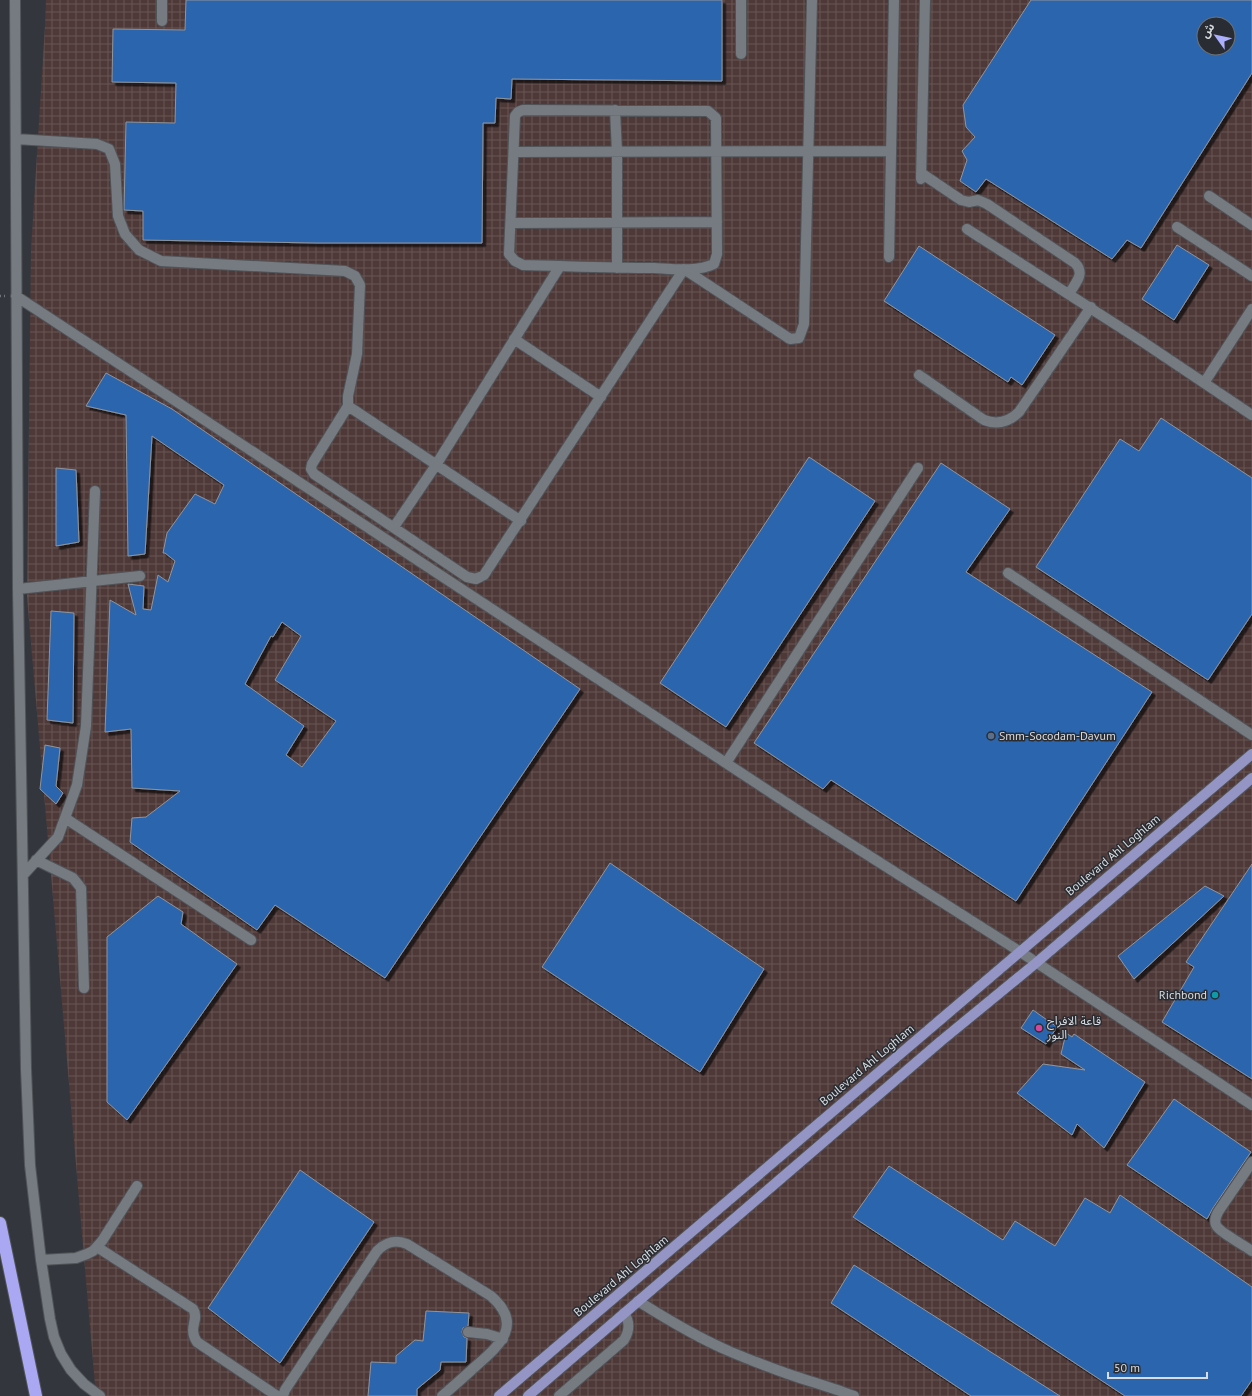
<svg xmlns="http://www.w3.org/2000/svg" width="1252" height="1396" font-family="'PT Sans','Noto Sans Arabic',sans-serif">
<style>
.industrial{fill:url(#industrial-grid);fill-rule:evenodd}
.building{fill:#2c65ad;stroke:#90959c;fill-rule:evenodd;filter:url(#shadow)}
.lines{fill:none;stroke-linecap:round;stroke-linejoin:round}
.minor-casing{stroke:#505459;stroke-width:12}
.major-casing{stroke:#505459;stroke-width:12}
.highway-casing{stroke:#505459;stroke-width:14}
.path{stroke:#717479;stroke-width:2.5;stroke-dasharray:1 3;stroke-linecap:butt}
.minor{stroke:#767b81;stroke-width:10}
.major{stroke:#9595c5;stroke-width:10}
.highway{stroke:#aaa7f3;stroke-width:12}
.service-dot{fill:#5c6f8a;stroke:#292d33;stroke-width:1.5}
.culture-dot{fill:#0f9aa8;stroke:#292d33;stroke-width:1.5}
.hotel-dot{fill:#d1479c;stroke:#292d33;stroke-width:1.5}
.labels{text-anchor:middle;stroke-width:3;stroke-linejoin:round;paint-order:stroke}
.poi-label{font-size:12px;fill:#d9dce0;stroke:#292d33;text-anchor:start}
.street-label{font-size:12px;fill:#d9dce0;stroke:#292d33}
</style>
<defs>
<pattern id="industrial-grid" width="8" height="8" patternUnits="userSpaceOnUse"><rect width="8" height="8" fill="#4e3938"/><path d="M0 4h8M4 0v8" fill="none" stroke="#675554"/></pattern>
<filter id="shadow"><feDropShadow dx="3.5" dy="3.5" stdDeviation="0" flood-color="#0009"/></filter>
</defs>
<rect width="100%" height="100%" fill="#33373d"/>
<!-- industrial -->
<path class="industrial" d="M46,0h1206v1396h-1156l-69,-799 4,-347 14,-224zM1204,24h24v24h-24z"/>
<!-- building -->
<path class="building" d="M186,0h536v81l-210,-2 -1,20 -15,-1 -1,25h-12l-1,120h-165l-174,-3v-29l-19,-1 2,-88 49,1 1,-40 -64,-1 1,-53 72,1z
M1031,0h221v73l-111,175 -14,-8 -15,19 -126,-80 -10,13 -16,-11 7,-21 -5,-9 13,-14 -9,-10 -3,-22zM1204,24h24v24h-24z
M1177,245l32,20 -35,55 -32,-21z
M919,246l136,89 -33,50 -11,-8 -3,5 -124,-81z
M106,373l66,36 408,280 -195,289 -110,-73 -18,25 -127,-88 2,-24 14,-1 34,-26 -48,-3 -1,-59 -26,3 5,-132 26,15 -8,-31 16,2 -1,23 8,1 7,-35 10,7 7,-21 -10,-8h-2l4,-20 28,-39 20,10 9,-19 -72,-49 -7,118 -17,2 -2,-141 -40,-9zM282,622l19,14 -26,44 61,41 -34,46 -16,-12 18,-29 -59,-42 26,-48 2,1z
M1161,418l91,60v136l-44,66 -172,-113 84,-128 19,12z
M809,457l66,44 -149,226 -66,-44z
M941,463l69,46 -44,63 186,120 -136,209 -185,-121 -8,9 -69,-46z
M56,468l20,2 3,72 -23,4z
M51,611l23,2 -1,110 -26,-3z
M45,745l15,3 -4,38 7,7 -7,11 -16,-15z
M610,863l154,106 -64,103 -158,-105z
M1252,864v215l-90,-57 32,-55 -8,-5z
M1205,886l19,10 -90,83 -16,-23z
M158,896l25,16 -2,12 56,40 -110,156 -20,-18v-165z
M1033,1010l24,17 -11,17 -25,-16z
M1066,1033l6,4 2,-3 71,48 -41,66 -27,-24 -5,11 -55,-42 26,-29 42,6 -24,-16z
M1174,1099l77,53 -38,56 -6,11 -80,-54z
M889,1166l114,74 12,-19 40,25 30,-48 25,15 10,-18 132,92v93l-11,16h-116l-272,-179z
M300,1170l74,52 -94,141 -72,-55z
M854,1265l206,131h-89l-140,-93z
M426,1311l43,2 -1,13 -5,2 -1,4 2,5 3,1 -1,24h-25l-1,8 -23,19v7h-49l3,-34 25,1v-7l19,-16 8,1z"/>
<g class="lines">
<defs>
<path id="minor" d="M15,0l3,589 8,480 4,96 11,95 9,59 4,18 7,17 10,16 13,14 16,12
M741,0v54
M162,21v-21
M523,110l185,1 8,7 1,136 -3,10c-17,8 -41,5 -60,4 -44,0 -88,-2 -131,-3l-8,-4 -6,-7 6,-138 3,-4z
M615,110l2,42v116
M16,139l81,5 12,5 6,15 3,52 7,18 14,16 22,11 184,10 10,5 5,9 -3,69 -9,42v10l-36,58 -1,5 3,5 153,103 9,2 8,-4 200,-306
M514,152l377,-1
M921,173l40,27 8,2 9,-2 9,4 88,59c11,11 0,20 -6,31
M921,179l4,-179
M1209,196l43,29
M511,223l206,-1
M1177,227l75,49
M967,229l173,111 112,75
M889,257l5,-257
M684,269l106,70 9,-1 5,-14 8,-324
M16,296l792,521 211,134 233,154
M514,339l87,58
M919,375l65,45c13,5 25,2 35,-8l72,-105
M1204,383l48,-74
M348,406l173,115
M394,527l42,-62 124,-199
M1008,573l244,162
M18,589l122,-13
M726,763l192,-295
M65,818l186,122
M36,860l37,18 8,10 3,100
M23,875l35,-38 19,-52 9,-59 9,-235
M1252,1162l-34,50c-2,4 -4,8 -2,13 2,6 29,21 36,26
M97,1247l96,62c7,11 -6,18 4,33l80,54
M41,1260l35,-2 11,-4 6,-3 9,-10 35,-55
M638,1301c30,19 60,37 93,51 19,8 40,16 60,23 21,7 42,13 63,21
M468,1332l19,2 16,5
M283,1396l2,-6 92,-139c9,-9 18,-12 30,-7l84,52c32,28 10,48 -14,69 -12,11 -23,21 -35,31
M559,1396l65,-56c6,-10 6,-18 0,-27"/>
<path id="major" d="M499,1396c252,-213 501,-429 753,-642
M528,1396l413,-355 95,-78 216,-185"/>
<path id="highway" d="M0,1223l36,173"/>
</defs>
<!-- minor casing -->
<use href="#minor" class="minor-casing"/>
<!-- major casing -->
<use href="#major" class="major-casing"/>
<!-- highway casing -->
<use href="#highway" class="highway-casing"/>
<!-- path -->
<path class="path" d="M0,296h6"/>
<!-- minor -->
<use href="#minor" class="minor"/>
<!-- major -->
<use href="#major" class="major"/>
<!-- highway -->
<use href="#highway" class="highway"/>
</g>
<!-- markers -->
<circle class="service-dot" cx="991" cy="736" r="4"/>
<circle class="culture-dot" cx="1215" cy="995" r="4"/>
<circle class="hotel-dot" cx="1039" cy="1028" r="4"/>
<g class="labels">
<!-- poi labels -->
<g class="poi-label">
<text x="999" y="740">Smm-Socodam-Davum</text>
<text x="1207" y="999" text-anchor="end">Richbond</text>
<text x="1047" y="1025">قاعة الافراح<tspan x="1047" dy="14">النور</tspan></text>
</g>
<!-- street labels -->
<g class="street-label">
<text transform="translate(1113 855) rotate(-40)" y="4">Boulevard Ahl Loghlam</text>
<text transform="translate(867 1065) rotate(-40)" y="4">Boulevard Ahl Loghlam</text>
<text transform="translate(621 1276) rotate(-40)" y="4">Boulevard Ahl Loghlam</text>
</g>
</g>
<!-- north arrow -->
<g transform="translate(1216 36) rotate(303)"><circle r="19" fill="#292d33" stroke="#6f7378"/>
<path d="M0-3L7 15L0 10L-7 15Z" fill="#acaffb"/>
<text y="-6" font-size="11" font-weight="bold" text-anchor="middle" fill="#d9dce0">ش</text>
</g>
<!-- scale -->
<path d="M1108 1372v6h99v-6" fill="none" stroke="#d9dce0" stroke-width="2"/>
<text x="1114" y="1372" font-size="12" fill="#d9dce0" stroke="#292d33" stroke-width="3" paint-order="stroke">50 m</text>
</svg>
